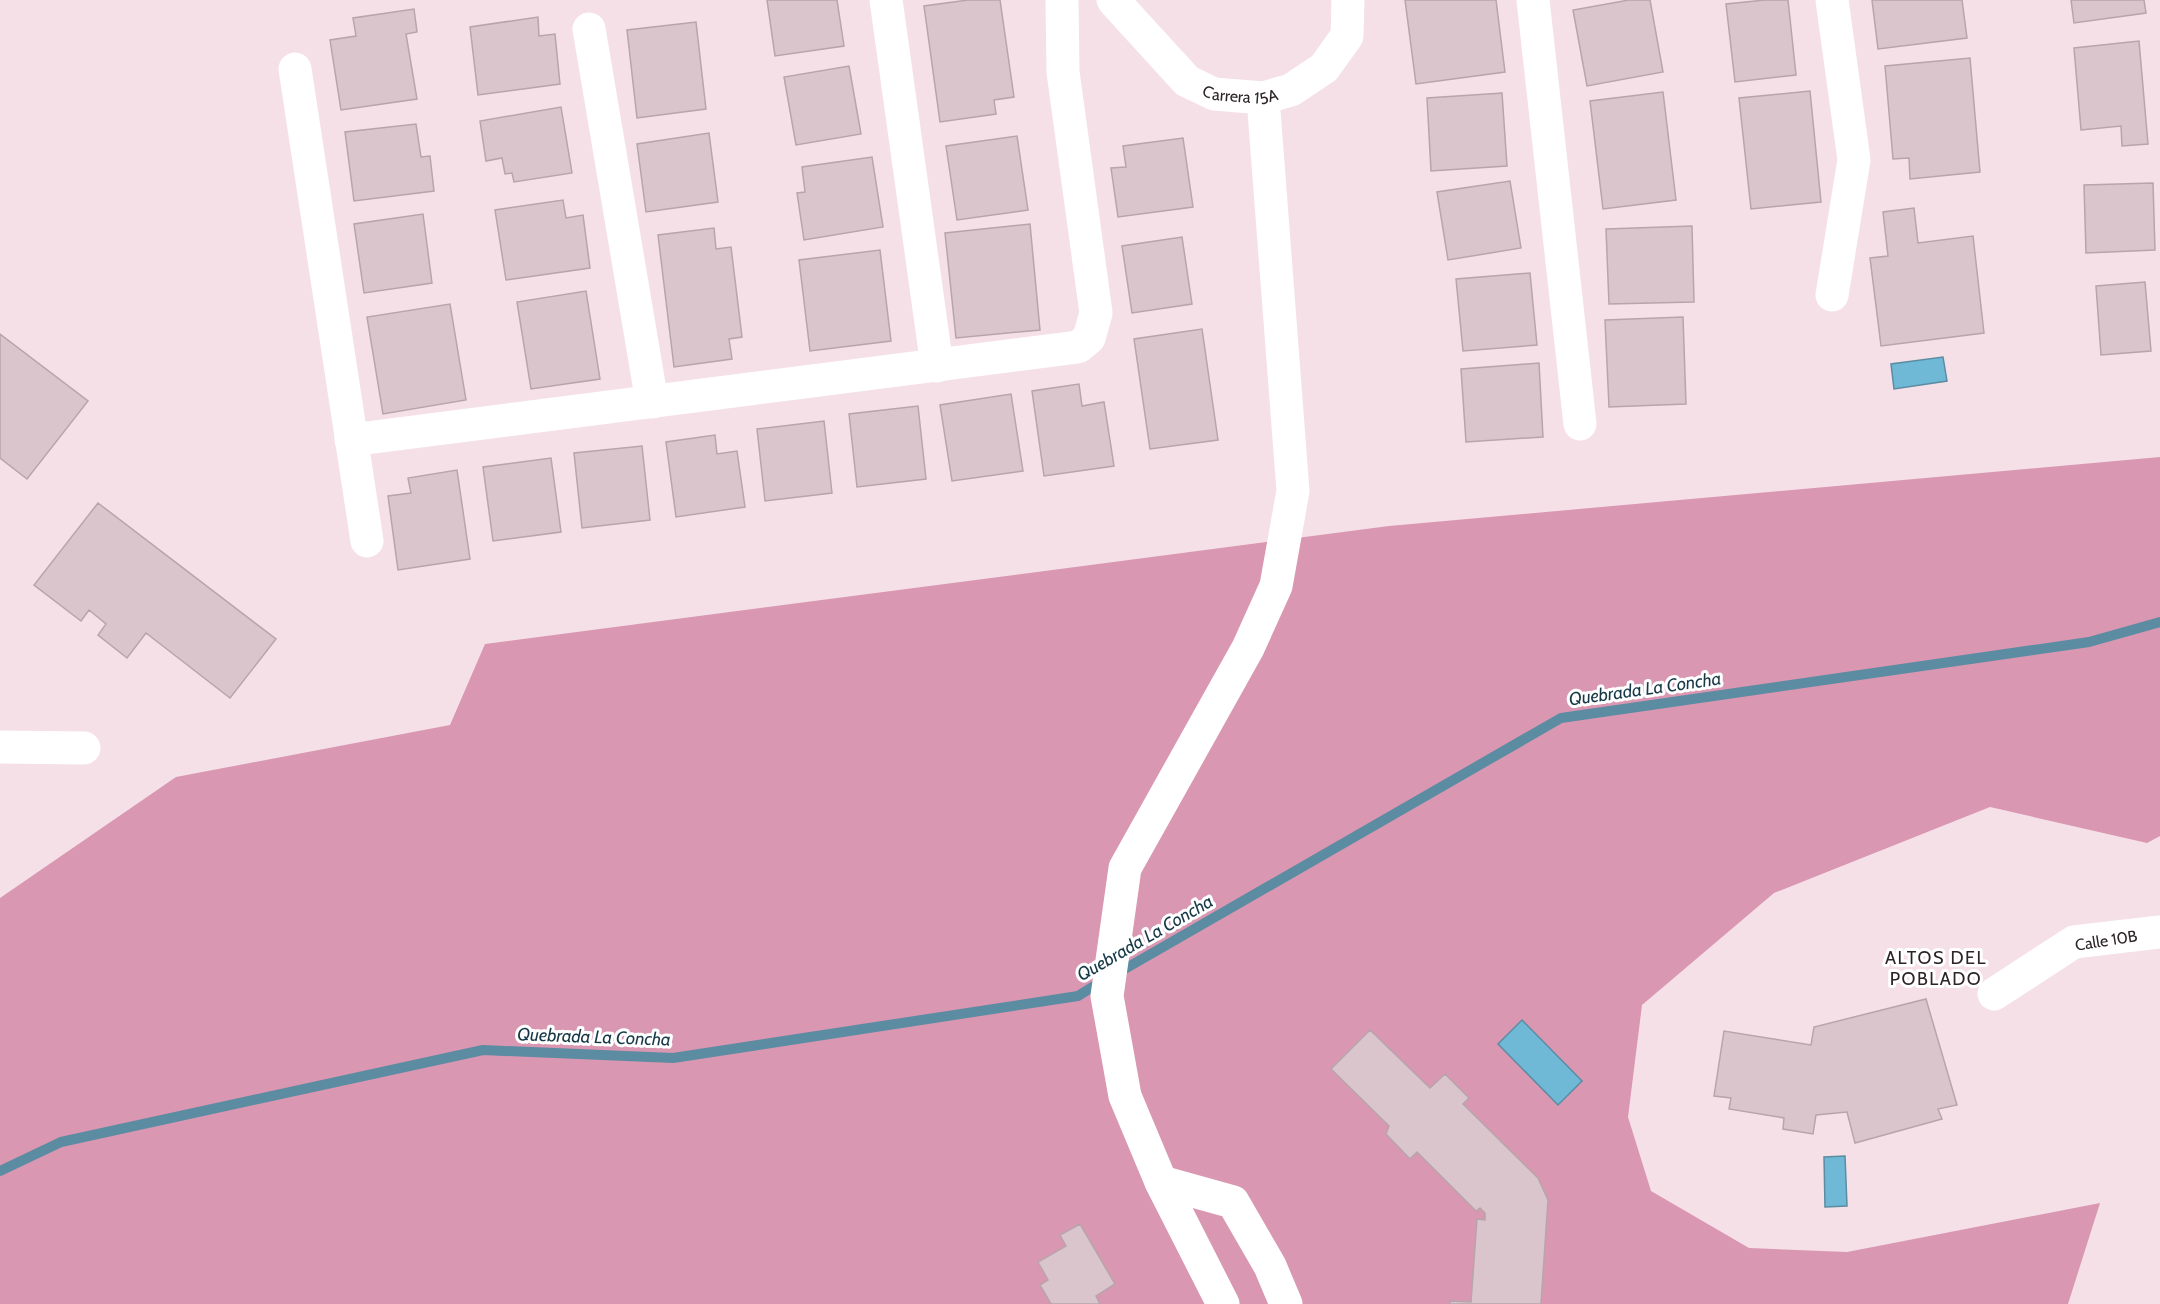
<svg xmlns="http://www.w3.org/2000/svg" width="2160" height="1304" font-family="Cabin,sans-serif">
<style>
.forest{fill:#d997b1}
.water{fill:#6fb9d7;stroke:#5b8ca2;stroke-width:1.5}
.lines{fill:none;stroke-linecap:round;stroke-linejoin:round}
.stream{stroke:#5b8ca2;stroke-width:10}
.building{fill:#dac5cc;stroke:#b8a4ab;stroke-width:1.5}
.minor{stroke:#fff;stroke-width:33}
.labels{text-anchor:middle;stroke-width:6;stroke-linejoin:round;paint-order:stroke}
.street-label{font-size:16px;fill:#2c2427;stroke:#fff}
.water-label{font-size:18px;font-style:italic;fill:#173947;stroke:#fff}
.neighbourhood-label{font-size:18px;letter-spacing:1.5px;fill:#2c2427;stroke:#fff}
</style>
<rect width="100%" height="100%" fill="#f5e0e8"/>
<!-- forest -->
<path class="forest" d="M2160,457v379l-13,7 -157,-36 -216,86 -132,112 -14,112 23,74 98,57 98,4 253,-49 -32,101h-2068v-406l176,-121 274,-52 35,-81 904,-118z"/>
<!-- water -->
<path class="water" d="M1943,357l4,24 -53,8 -3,-25z
M1522,1020l60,61 -24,24 -60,-61z
M1845,1156l2,50 -22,1 -1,-50z"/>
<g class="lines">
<!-- stream -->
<path class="stream" d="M1116,974l445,-256 528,-76 71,-20
M0,1171l61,-29 422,-92 190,8 405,-62 24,-15"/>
</g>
<!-- building -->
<path class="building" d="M767,0h70l7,46 -69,10z
M968,0h32l14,97 -20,3 2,14 -56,8 -16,-116z
M1405,0h91l9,72 -89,12z
M1629,0h21l13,72 -76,14 -14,-76z
M1765,0h23l8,75 -61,7 -9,-78z
M1872,0h90l5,38 -89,11z
M2071,0h73l2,13 -72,10z
M414,9l3,23 -11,2 11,65 -76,11 -11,-70 26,-4 -3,-18z
M538,17l1,19 16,-2 5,50 -82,11 -8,-68z
M696,22l10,87 -69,9 -10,-88z
M2139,41l9,103 -26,2 -1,-20 -40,4 -7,-82z
M1970,58l10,114 -70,7 -1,-21 -16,1 -8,-93z
M849,66l12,68 -65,11 -12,-68z
M1810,91l11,111 -70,7 -12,-111z
M1663,92l13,108 -73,9 -13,-108z
M1502,93l5,73 -76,5 -4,-73z
M561,107l11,66 -58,9 -2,-9 -7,1 -3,-16 -16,3 -6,-40z
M416,124l5,33 9,-1 4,35 -80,10 -9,-69z
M709,133l9,69 -72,10 -9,-68z
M1017,136l11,74 -71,10 -11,-74z
M1183,138l10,69 -75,10 -7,-49 15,-1 -3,-21z
M872,157l11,70 -79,13 -7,-47 8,-1 -3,-25z
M1510,181l11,67 -73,12 -11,-68z
M2153,183l2,67 -69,3 -2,-68z
M563,200l3,18 17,-3 7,53 -84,12 -11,-70z
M1914,208l4,35 55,-7 11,97 -103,13 -11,-88 18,-2 -5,-44z
M423,214l9,69 -68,10 -10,-69z
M1030,224l10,106 -84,8 -11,-105z
M1692,226l2,76 -85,2 -3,-75z
M714,228l2,21 15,-2 11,90 -13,2 3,20 -58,8 -16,-132z
M1182,237l10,67 -60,9 -10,-67z
M880,250l11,91 -81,10 -11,-91z
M1530,273l7,72 -74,6 -7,-72z
M2145,282l6,69 -50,4 -5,-69z
M586,291l14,88 -69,10 -14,-87z
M450,304l16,96 -83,14 -16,-97z
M1683,317l3,87 -77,3 -4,-87z
M1202,329l16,111 -68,9 -16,-110z
M0,334l88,67 -61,78 -27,-21z
M1539,363l4,74 -77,5 -5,-73z
M1079,384l3,22 22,-4 10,64 -70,10 -12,-85z
M1011,394l12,77 -71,10 -12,-76z
M918,406l8,73 -69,8 -8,-73z
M824,421l8,72 -67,8 -8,-72z
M715,435l2,19 20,-3 8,56 -69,10 -10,-75z
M642,446l8,74 -68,8 -8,-75z
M551,458l10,74 -68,9 -10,-74z
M457,470l13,89 -72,11 -10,-74 23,-3 -3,-15z
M98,503l178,136 -46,59 -84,-65 -19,25 -29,-23 8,-11 -17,-14 -8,11 -47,-36z
M1926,999l31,106 -19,4 4,10 -87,24 -8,-31 -31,3 -3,19 -30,-5 1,-11 -55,-9 2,-11 -17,-2 10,-65 87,14 3,-18z
M1370,1030l60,58 15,-14 24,24 -6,6 75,74 10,22 -7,104h-91v-3l21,1 6,-83 8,1v-7l-5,-5 -4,3 -59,-59 -7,7 -24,-25 3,-8 -58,-57z
M1080,1224l35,60 -19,12 4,8h-49l-11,-19 8,-5 -10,-18 28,-16 -6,-11z"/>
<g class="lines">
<!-- minor -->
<g class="minor">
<path d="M886,0l51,366"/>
<path id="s1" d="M1113,0l74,81 27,13 49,4 28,-8 33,-22 23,-32 1,-36"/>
<path d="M1533,0l47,424"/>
<path d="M589,29l63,373"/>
<path d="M295,69l72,472"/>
<path d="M1832,295l22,-135 -22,-160"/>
<path d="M351,440l727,-93 11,-9 7,-25 -33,-241 -1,-72"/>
<path d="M0,747l84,1"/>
<path d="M1994,994l80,-52 86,-10"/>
<path d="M1161,1182l72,20 37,64 16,38"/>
<path d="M1223,1304l-62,-122 -36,-86 -18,-100 18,-128 123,-220 28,-62 17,-95 -30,-393"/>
</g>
</g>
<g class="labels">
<!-- street labels -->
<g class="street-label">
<text dy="6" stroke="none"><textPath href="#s1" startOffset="166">Carrera 15A</textPath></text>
<text transform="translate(2106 940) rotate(-9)" y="6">Calle 10B</text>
</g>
<!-- water labels -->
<g class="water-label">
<text transform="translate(1645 689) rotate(-8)" y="6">Quebrada La Concha</text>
<text transform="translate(1145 938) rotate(-30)" y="6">Quebrada La Concha</text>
<text transform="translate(594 1037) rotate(2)" y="6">Quebrada La Concha</text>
</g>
<!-- neighbourhood labels -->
<g class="neighbourhood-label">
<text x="1936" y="964">ALTOS DEL<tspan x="1936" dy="21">POBLADO</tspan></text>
</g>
</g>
</svg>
